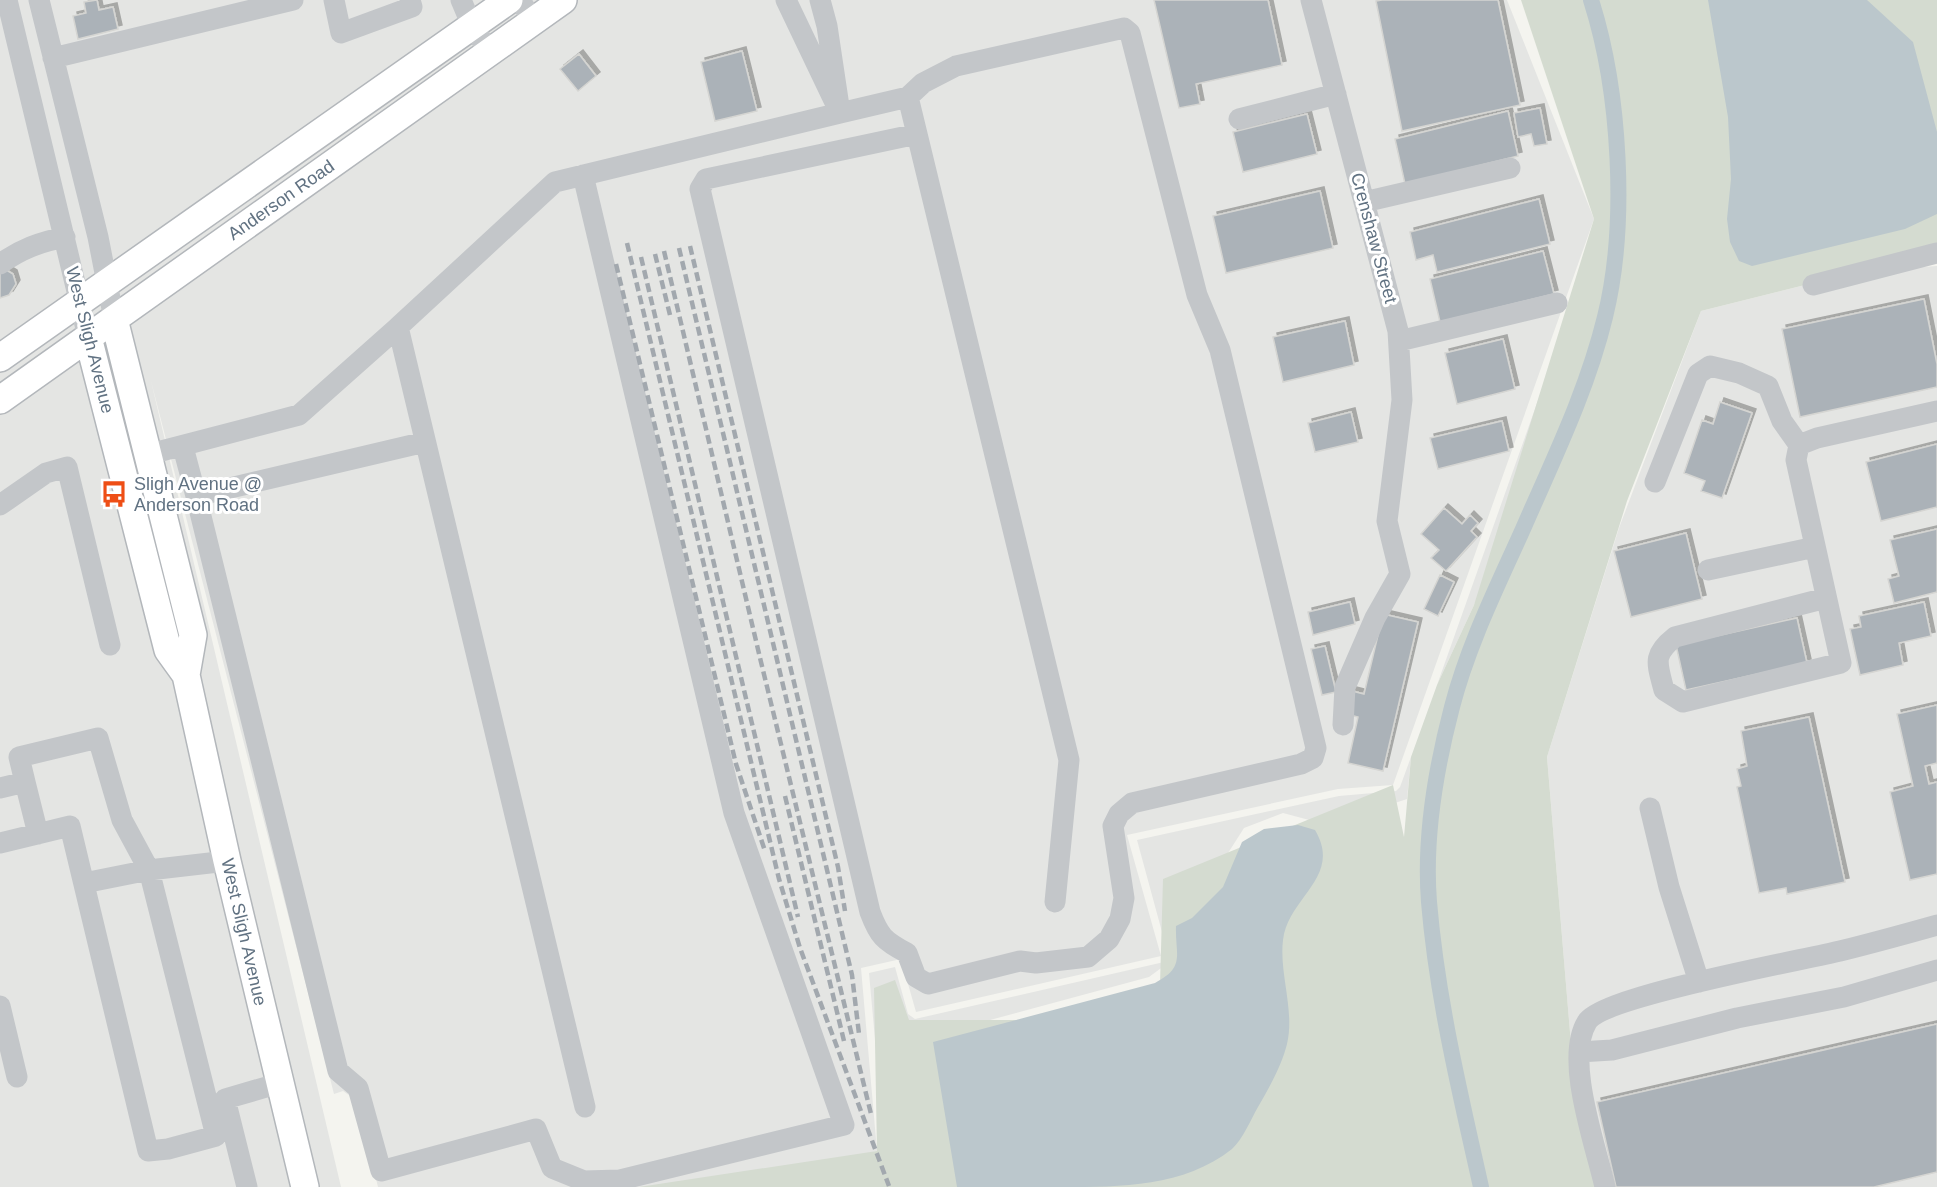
<svg xmlns="http://www.w3.org/2000/svg" width="1937" height="1187" font-family="Arial,sans-serif">
<style>
.built{fill:#e4e5e3}
.green{fill:#d4dbd0}
.water{fill:#bbc7cc}
.lines{fill:none;stroke-linecap:round;stroke-linejoin:round}
.canal{stroke:#bbc7cc;stroke-width:16}
.building{fill:#abb2b8;stroke:#d5d5d2;stroke-width:1.5;filter:url(#shadow)}
.major-casing{stroke:#b3b7bb;stroke-width:30}
.minor{stroke:#c3c6c9;stroke-width:21}
.major{stroke:#fff;stroke-width:27}
.rail{stroke:#a2a8ae;stroke-width:4.5;stroke-dasharray:9 4.5;stroke-linecap:butt}
.labels{text-anchor:middle;stroke-width:6;stroke-linejoin:round;paint-order:stroke}
.street-label{font-size:18px;fill:#617282;stroke:#fff}
.poi-label{font-size:18px;fill:#617282;stroke:#fff;text-anchor:start}
</style>
<defs>
<filter id="shadow"><feDropShadow dx="4" dy="-4" stdDeviation="0" flood-color="#0004"/></filter>
</defs>
<rect width="100%" height="100%" fill="#f4f4ef"/>
<!-- built -->
<path class="built" d="M0,0h1507l87,219 -201,566 -55,4 -211,46 34,121 -245,56 -15,-53 -40,9 16,183 -140,36h-359l-20,-81 -5,-8 -10,-7 -9,3 -183,-713 190,806h-341z
M1937,266v921h-333l-30,-107 -27,-323 72,-229 82,-217 160,-40z
M1585,268l-81,272 -67,145z
M1411,757l-4,42 -79,26 -45,-12 -39,15 -30,47 -46,88 -19,14 -218,59 9,108 -175,43 120,-37 -16,-177 26,-6 13,47 7,5 249,-57 4,-8 -31,-114 202,-44 57,-5 4,-4z"/>
<!-- green -->
<path class="green" d="M1521,0h416v252l-236,59 -74,190 -80,256 27,323 22,107h-957l238,-36 -3,-163 21,-8 14,40h250l4,-141 230,-94 11,52 7,-80 26,-72 37,-80 120,-386z"/>
<!-- water -->
<path class="water" d="M1708,0h159l46,42 24,90v82l-32,15 -153,37 -13,-5 -9,-19 -3,-23 4,-40 -3,-62z
M1298,825l17,5c28,47 -27,67 -32,110 -4,34 12,70 4,104 -5,21 -18,44 -29,63 -7,12 -15,32 -26,42 -48,38 -111,38 -170,38 -35,0 -70,0 -105,0l-24,-145 222,-59c31,-16 20,-28 21,-57l16,-8 31,-31 19,-45 22,-13z"/>
<g class="lines">
<!-- canal -->
<path class="canal" d="M1481,1187c-21,-94 -44,-189 -52,-285 -5,-63 7,-134 23,-195 16,-62 45,-120 71,-178 30,-69 64,-138 82,-212 23,-93 15,-226 -14,-317"/>
</g>
<!-- building -->
<path class="building" d="M97,0l2,10 14,-3 5,22 -40,10 -5,-23 13,-3 -2,-11z
M1154,0h114l14,65 -86,19 4,20 -21,4z
M1382,0h116l22,105 -118,26 -26,-130z
M742,51l15,60 -42,10 -14,-59z
M579,54l17,22 -18,15 -18,-22z
M1540,108l7,36 -13,2 -3,-12 -13,3 -4,-24z
M1508,111l10,45 -113,28 -10,-45z
M1307,114l10,40 -74,18 -10,-40z
M1320,191l13,57 -107,25 -13,-57z
M1539,199l11,45 -113,28 -4,-17 -17,5 -6,-28z
M1543,251l11,43 -114,28 -10,-43z
M3,268l10,6 3,10 -7,11 -9,3v-25z
M1924,299l13,65v23l-137,30 -18,-88z
M1345,321l9,44 -71,17 -10,-45z
M1503,339l12,50 -58,15 -12,-51z
M1720,402l32,11 -30,85 -21,-7 4,-10 -21,-8 18,-53 11,4z
M1351,412l7,30 -43,10 -7,-29z
M1502,421l7,30 -71,18 -8,-31z
M1937,444v63l-56,14 -15,-59z
M1444,508l18,16 8,-9 8,8 -7,8 6,6 -31,34 -15,-13 8,-8 -18,-16z
M1937,529v63l-43,11 -6,-24 11,-3 -9,-36z
M1686,533l16,66 -71,18 -17,-66z
M1440,575l14,7 -16,34 -14,-7z
M1350,602l5,22 -42,11 -5,-23z
M1924,602l7,34 -32,7 4,22 -43,10 -10,-46 11,-2 -2,-11z
M1383,614l35,8 -35,149 -35,-8 10,-46 -12,-3 6,-23 12,3z
M1797,618l10,45 -121,27 -10,-45z
M1325,646l11,46 -14,3 -11,-46z
M1937,705v58l-12,3 4,18 8,-2v92l-27,6 -20,-88 23,-6 -16,-72z
M1809,717l36,165 -58,12 -1,-6 -27,5 -22,-106 4,-1 -4,-17 10,-3 -6,-35z
M1937,1024v148l-63,15h-258l-19,-85z"/>
<g class="lines">
<defs>
<path id="major" d="M114,319l79,316 -7,40 41,186 78,326
M88,337l80,313 18,25
M0,358l509,-358
M0,400l563,-400"/>
</defs>
<!-- major casing -->
<use href="#major" class="major-casing"/>
<!-- minor -->
<path class="minor" d="M7,0l81,337
M39,0l59,237 16,82
M334,0l7,33 71,-26 -2,-7
M461,0l11,26 18,26
M520,0l13,21
M820,0l7,26 13,87 68,-16 161,663 -14,142
M1311,0l87,331 4,69 -15,121 13,53 -25,44 -30,69 -2,38
M53,58l240,-58
M908,97l15,-14 33,-17 168,-38 6,5 67,262 23,55 96,398 -3,10 -12,6 -169,39 -13,11 -6,12 11,72 -4,21 -11,20 -21,18 -52,6 -16,-2 -92,23 -12,-7 -9,-24c-23,-12 -28,-17 -37,-41l-170,-723 6,-10 211,-45
M1239,119l97,-25
M1364,202l146,-34
M0,264c21,-15 40,-22 65,-27
M1813,285l124,-32
M1399,341l158,-38
M183,447l13,49 229,-54
M146,455l153,-40 99,-88
M1655,482l43,-108 12,-8 29,7 29,13 14,35 17,24
M196,496l142,575 20,17 23,83 155,-42 16,39 32,13 36,-1 224,-55 -110,-312 -151,-638
M0,505l46,-32 21,-6 43,178
M1708,570l107,-23
M1826,598l-151,39c-23,18 -18,26 -11,53l19,12 158,-39 -45,-203 3,-15 18,-7 120,-27
M25,782l13,52
M0,788l25,-6 -6,-25 79,-19 24,82 27,50 67,266 -48,13 -20,2 -78,-325 -70,17
M1650,808l19,79 30,95
M84,883l65,-13 78,-9
M0,1006l17,71
M1579,1052l33,-2 125,-32 107,-21 93,-27
M585,1107l-187,-780 157,-145 285,-69 -54,-113
M247,1187l-22,-88 55,-16
M1605,1187c-9,-41 -41,-128 -18,-165 16,-26 212,-61 253,-71 32,-8 65,-17 97,-26"/>
<!-- major -->
<use href="#major" class="major"/>
<!-- rail -->
<path class="rail" d="M627,243l152,636 21,69 89,238
M690,246l148,621 7,44
M679,248l173,727 7,59
M664,251l97,411 110,452
M655,254l15,61
M641,257l157,660
M616,264l120,500 29,87
M785,796l59,245"/>
</g>
<!-- icons -->
<defs>
<symbol id="bus-bare" viewBox="-9 -9 18 18"><path d="M-5-6H5V4H4V6H2V4H-2V6H-4V4H-5ZM-3.5-4V0h7V-4ZM-3.5 1.2v1.5H-2V1.2ZM2 1.2v1.5H3.5V1.2Z" fill="#ee4e15" stroke="#fff" stroke-width="2.5" paint-order="stroke"/></symbol>
</defs>
<g fill-rule="evenodd">
<use href="#bus-bare" x="95" y="475" width="38" height="38"/>
</g>
<g class="labels">
<!-- street labels -->
<g class="street-label">
<text transform="translate(281 200) rotate(-35)" y="6">Anderson Road</text>
<text transform="translate(1374 238) rotate(75)" y="6">Crenshaw Street</text>
<text transform="translate(90 340) rotate(76)" y="6">West Sligh Avenue</text>
<text transform="translate(244 932) rotate(77)" y="6">West Sligh Avenue</text>
</g>
<!-- poi labels -->
<g class="poi-label">
<text x="134" y="490">Sligh Avenue @<tspan x="134" dy="21">Anderson Road</tspan></text>
</g>
</g>
</svg>
